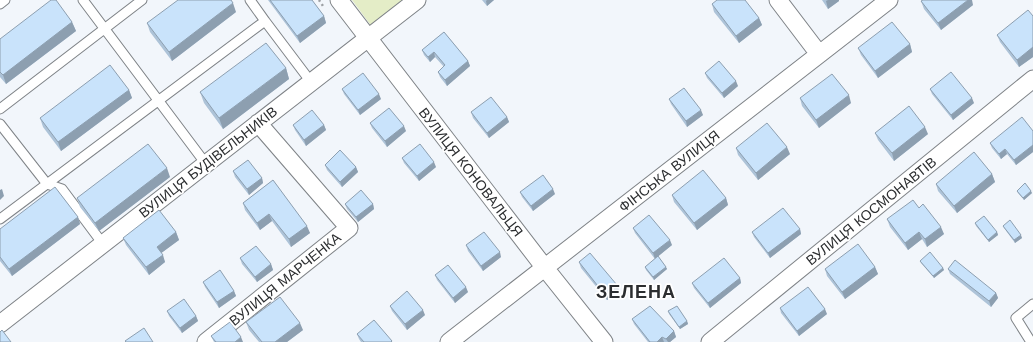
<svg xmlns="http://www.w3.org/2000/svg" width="1033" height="342" font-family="'Work Sans',sans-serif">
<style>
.green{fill:#e4edc7}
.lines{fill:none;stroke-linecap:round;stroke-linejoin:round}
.lane-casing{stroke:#7f8387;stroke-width:11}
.street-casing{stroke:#7f8387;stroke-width:19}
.path{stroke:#9da0a4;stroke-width:2.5;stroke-dasharray:2 3;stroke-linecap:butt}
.lane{stroke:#fff;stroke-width:9}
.street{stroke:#fff;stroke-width:17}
.wall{fill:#adc3d8}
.shaded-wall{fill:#8d9fb0}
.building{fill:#c9e3fb;stroke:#8d9fb0}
.labels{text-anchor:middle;stroke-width:3.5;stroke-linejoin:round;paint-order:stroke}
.street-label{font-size:14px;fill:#2c2e30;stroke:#fff}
.district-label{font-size:18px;font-weight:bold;letter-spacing:1px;fill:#2c2e30;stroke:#fff}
</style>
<rect width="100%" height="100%" fill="#f2f6fb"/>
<!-- green -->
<path class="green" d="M352,0h54l-34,27z"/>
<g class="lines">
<defs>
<path id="lane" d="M83,0l123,164
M250,0l15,21
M0,4l5,-4
M0,109l142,-109
M0,124l47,60 15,5 41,55
M0,219l265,-198 46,61
M1031,342l-15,-24 17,-14"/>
<path id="street" d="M339,0l206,268 59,74
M778,0l41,54
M0,324l417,-324
M206,342l143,-114 -91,-105
M449,342l440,-342
M710,342l323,-263"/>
</defs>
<!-- lane casing -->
<use href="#lane" class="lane-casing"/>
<!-- street casing -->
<use href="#street" class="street-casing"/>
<!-- path -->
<path class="path" d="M319,0l4,6"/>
<!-- lane -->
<use href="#lane" class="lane"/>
<!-- street -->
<use href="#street" class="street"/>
</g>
<!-- wall -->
<path class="wall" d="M268,0h44l12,16 2,7 -26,20z
M482,0h12l-7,6z
M822,0h17v1l-11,8z
M921,1l52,4 -32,25 -17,-21z
M712,4l47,14 3,7 -23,18 -25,-31z
M236,12l-64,49 -22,-29 -3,-9z
M1033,16v41l-14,10 -19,-25 -3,-7z
M72,22l4,9 -70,53 -6,-7v-38z
M444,32l24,29 2,5 -23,20 -7,-9 -2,-5 6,-5 -9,-10 -5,5 -6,-7 -2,-5z
M910,44l2,8 -34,26 -17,-23 -3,-7z
M286,68l3,11 -66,50 -19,-26 -4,-11z
M705,73l33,13 -14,12 -17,-20z
M342,89l39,10 -21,16 -16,-21z
M930,89l44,14 -21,17 -21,-26z
M129,90l3,8 -71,53 -18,-24 -3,-9z
M800,98l51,5 -32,25 -17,-22z
M669,99l34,16 -16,12 -16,-23z
M471,112l36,5 2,5 -20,16 -16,-20z
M370,123l36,8 -19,16 -15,-19z
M293,125h31l2,5 -20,16 -11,-16z
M1033,131v21l-17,13 -9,-11 -6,5 -9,-11 -2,-5z
M875,133l53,1 -34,27 -16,-21z
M736,148l54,6 -32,26 -20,-25z
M402,158l34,9 -17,14 -15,-18z
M325,165l31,2 2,5 -16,15 -15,-17z
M233,171l29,7 1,5 -14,12 -14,-18z
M992,174l3,8 -38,31 -19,-22 -2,-7z
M170,177l-71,54 -19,-24 -3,-9z
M273,180l37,53 -19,14 -19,-26 -12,9 -15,-20 -2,-7z
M1017,191l15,2 -8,7 -6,-7z
M520,192l35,2 -22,17 -11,-14z
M672,195l54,3 2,7 -31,25 -23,-28z
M345,204h28l1,5 -16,13 -11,-13z
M919,208l25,26 -17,13 -5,-8 -14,11 -18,-23 -3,-8z
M78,217l2,7 -68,52 -12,-15v-32z
M975,223l22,9 1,3 -9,7 -13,-16z
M1003,226l19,12 -7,5 -11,-15z
M633,228l39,17 -14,11 9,13 -13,11 -8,-10 -1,-3 10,-8 -20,-26z
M800,229l1,5 -31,24 -16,-21 -2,-5z
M176,232l3,8 -18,13 4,9 -16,13 -23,-30 -3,-7z
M466,245l35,12 -18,14 -15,-20z
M240,258l31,6 2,6 -16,12 -15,-18z
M920,261l23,7 1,2 -10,8 -13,-15z
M579,262l38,23 2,5 -12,10 -26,-32z
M875,267l3,7 -33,25 -18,-23 -2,-7z
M948,269l48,24 2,5 -7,9 -41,-33z
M435,275l33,17 -13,11 -18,-23z
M740,278l1,5 -31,25 -16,-20 -2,-5z
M203,282l31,9 2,5 -17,12 -14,-21z
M390,306l35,9 -18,15 -15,-19z
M780,308l47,6 -28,22 -18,-23z
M167,311l29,5 2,5 -16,12 -13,-17z
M668,311l19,10 1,3 -8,5 -11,-15z
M632,319l42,12 2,6 -6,5h-22l-14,-18z
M246,322l57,8 -16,12h-28l-10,-12z
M357,334l36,8h-32l-2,-3z
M211,336l32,6h-29z"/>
<!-- shaded-wall -->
<path class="shaded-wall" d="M487,0h7l-7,6 -1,-5z
M828,0h11v1l-11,8 -2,-8z
M968,0h4l1,5 -32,25 -3,-7z
M233,3l3,9 -64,49 -3,-9z
M324,16l2,7 -26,20 -3,-7z
M759,18l3,7 -23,18 -3,-7z
M72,22l4,9 -70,53 -3,-9z
M910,44l2,8 -34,26 -3,-7z
M1033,47v10l-14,10 -2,-7z
M434,52l1,5 -5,5 -2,-5z
M468,61l2,5 -23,20 -2,-6z
M286,68l3,11 -66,50 -4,-11z
M736,81l2,5 -14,12 -2,-5z
M129,90l3,8 -71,53 -3,-9z
M379,94l2,5 -21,16 -2,-5z
M849,95l2,8 -32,25 -3,-8z
M972,98l2,5 -21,17 -2,-5z
M701,110l2,5 -16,12 -1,-6z
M507,117l2,5 -20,16 -2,-5z
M324,125l2,5 -20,16 -2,-6z
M404,126l2,5 -19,16 -2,-6z
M925,127l3,7 -34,27 -2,-8z
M1033,145v7l-17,13 -2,-5z
M787,147l3,7 -32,26 -2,-7z
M1005,149l2,5 -6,5 -2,-5z
M434,162l2,5 -17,14 -2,-5z
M356,167l2,5 -16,15 -2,-5z
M167,168l3,9 -71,54 -4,-8z
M992,174l3,8 -38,31 -3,-7z
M262,178l1,5 -14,12 -2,-6z
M2,189l2,7 -4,4v-10z
M553,189l2,5 -22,17 -2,-5z
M1031,191l1,2 -8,7 -1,-2z
M726,198l2,7 -31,25 -3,-7z
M373,204l1,5 -16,13 -2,-5z
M269,214l3,7 -12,9 -3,-7z
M78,217l2,7 -68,52 -3,-7z
M307,226l3,7 -19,14 -2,-8z
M941,227l3,7 -17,13 -2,-8z
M800,229l1,5 -31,24 -2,-5z
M176,232l3,8 -19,14 -3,-7z
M919,232l3,7 -14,11 -3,-7z
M997,232l1,3 -9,7 -1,-2z
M1021,235l1,3 -7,5 -1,-3z
M670,240l2,5 -17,14 -2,-6z
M500,252l1,5 -18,14 -2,-5z
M163,255l2,7 -16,13 -3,-8z
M271,264l2,6 -16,12 -2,-5z
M666,267l1,2 -13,11 -1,-3z
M875,267l3,7 -33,25 -3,-7z
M943,268l1,2 -10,8 -1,-2z
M740,278l1,5 -31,25 -2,-5z
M617,285l2,5 -12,10 -2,-5z
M466,287l2,5 -13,11 -2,-5z
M234,291l2,5 -17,12 -2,-6z
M996,293l2,5 -7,9 -2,-6z
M825,309l2,5 -28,22 -2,-5z
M423,310l2,5 -18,15 -2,-6z
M196,316l2,5 -16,12 -2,-5z
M687,321l1,3 -8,5 -1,-2z
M300,323l3,7 -16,12h-12z
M674,331l2,6 -6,5h-2l-2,-3z
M241,337l2,5h-8z
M662,337l2,5h-7z"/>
<!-- building -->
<path class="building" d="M51,0h5l16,22 -69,53 -3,-3v-33z
M178,0h53l2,3 -64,49 -22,-29z
M270,0h42l12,16 -27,20z
M717,0h28l14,18 -23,18 -24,-32z
M923,0h45l-30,23 -17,-22z
M1028,10l5,6v31l-16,13 -20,-25z
M892,22l18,22 -35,27 -17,-23z
M444,32l24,29 -23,19 -7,-8 7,-7 -11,-13 -6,5 -6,-7z
M266,43l20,25 -67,50 -19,-26z
M719,61l17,20 -14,12 -17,-20z
M110,65l19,25 -71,52 -18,-24z
M951,72l21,26 -21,17 -21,-26z
M363,73l16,21 -21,16 -16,-21z
M832,74l17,21 -33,25 -16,-22z
M684,88l17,22 -15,11 -17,-22z
M491,97l16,20 -20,16 -16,-21z
M909,106l16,21 -33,26 -17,-20z
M389,108l15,18 -19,15 -15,-18z
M312,110l12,15 -20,15 -11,-15z
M1022,117l11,14v14l-19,15 -9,-11 -6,5 -9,-11z
M767,123l20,24 -31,26 -20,-25z
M148,144l19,24 -72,55 -18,-25z
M420,144l14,18 -17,14 -15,-18z
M340,150l16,17 -16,15 -15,-17z
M974,152l18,22 -38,32 -18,-22z
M248,160l14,18 -15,11 -14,-18z
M703,170l23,28 -32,25 -22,-28z
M543,175l10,14 -22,17 -11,-14z
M273,180l34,46 -18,13 -20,-25 -12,9 -14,-20z
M1025,183l6,8 -8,7 -6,-7z
M55,187l23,30 -69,52 -9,-12v-28z
M361,190l12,14 -17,13 -11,-13z
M913,200l6,8 4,-4 18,23 -16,12 -6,-7 -14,11 -18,-24z
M783,208l17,21 -32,24 -16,-21z
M159,210l17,22 -19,15 6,8 -17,12 -23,-29z
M649,215l21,25 -17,13 -20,-25z
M984,216l13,16 -9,8 -13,-17z
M1010,220l11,15 -7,5 -11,-14z
M484,232l16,20 -19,14 -15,-21z
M858,244l17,23 -33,25 -17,-23z
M256,246l15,18 -16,13 -15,-19z
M930,252l13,16 -10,8 -13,-15z
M590,253l27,32 -12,10 -26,-33z
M658,256l8,11 -13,10 -8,-10z
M724,258l16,20 -32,25 -16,-20z
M955,260l41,33 -7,8 -41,-32z
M448,265l18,22 -13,11 -18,-23z
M220,270l14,21 -17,11 -14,-20z
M808,287l17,22 -28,22 -17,-23z
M407,291l16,19 -18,14 -15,-18z
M280,297l20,26 -25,19h-13l-16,-20z
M184,299l12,17 -16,12 -13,-17z
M650,306l24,25 -8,8 -4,-2 -5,5h-7l-18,-23z
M677,306l10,15 -8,6 -11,-16z
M374,320l18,21 -1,1h-27l-7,-8z
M230,322l11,15 -6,5h-19l-5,-6z
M144,328l9,14h-27l-1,-1z
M2,330l9,12h-11v-10z"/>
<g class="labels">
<!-- street labels -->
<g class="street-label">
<text transform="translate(208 162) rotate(-38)" y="5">ВУЛИЦЯ БУДІВЕЛЬНИКІВ</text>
<text transform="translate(669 171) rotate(-38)" y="5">ФІНСЬКА ВУЛИЦЯ</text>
<text transform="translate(471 172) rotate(52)" y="5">ВУЛИЦЯ КОНОВАЛЬЦЯ</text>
<text transform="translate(871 211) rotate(-39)" y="5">ВУЛИЦЯ КОСМОНАВТІВ</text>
<text transform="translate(285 279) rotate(-39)" y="5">ВУЛИЦЯ МАРЧЕНКА</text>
</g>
<!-- district labels -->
<g class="district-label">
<text x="636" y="298">ЗЕЛЕНА</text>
</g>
</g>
</svg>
